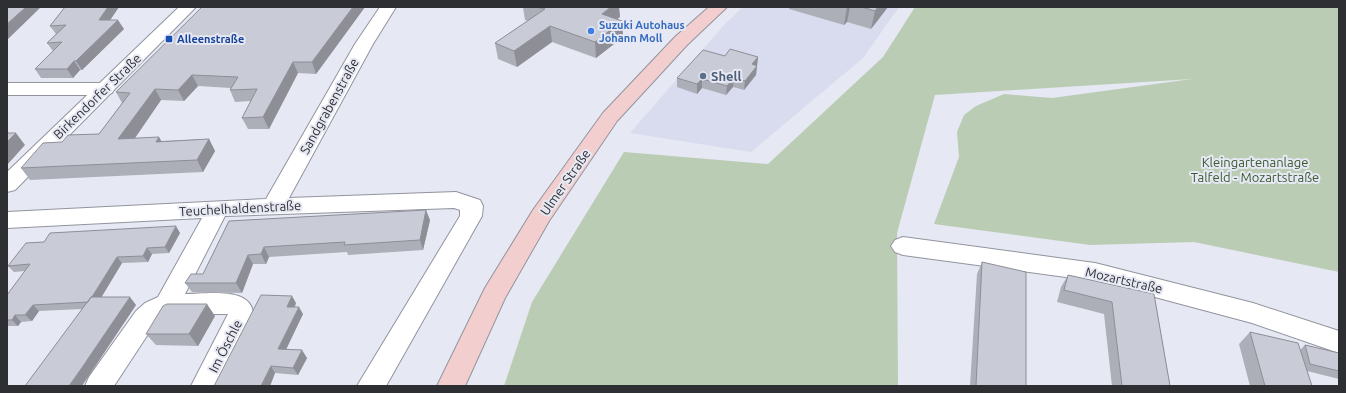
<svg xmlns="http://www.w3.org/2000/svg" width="1346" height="393" font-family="Ubuntu,sans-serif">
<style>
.built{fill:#d9dcee}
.green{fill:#baccb4}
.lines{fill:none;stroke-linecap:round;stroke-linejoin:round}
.minor-casing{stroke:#92949e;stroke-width:2}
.tertiary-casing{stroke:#92949e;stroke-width:2}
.secondary-casing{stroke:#92949e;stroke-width:2}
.minor{fill:#fff;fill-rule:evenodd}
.tertiary{fill:#fff;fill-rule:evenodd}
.secondary{fill:#f3cece;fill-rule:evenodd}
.wall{fill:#adafb8}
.shaded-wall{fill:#8d8e96}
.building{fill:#c9cbd6;stroke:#8d8e96}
.shop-dot{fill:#3f7fe0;stroke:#e6e8f3;stroke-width:1.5}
.transit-dot{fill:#1a4fb4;stroke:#e6e8f3;stroke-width:1.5}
.service-dot{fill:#5c6f8a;stroke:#e6e8f3;stroke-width:1.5}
.labels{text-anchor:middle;stroke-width:4;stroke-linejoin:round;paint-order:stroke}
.far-shop-label{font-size:11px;font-weight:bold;fill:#366cbe;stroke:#e6e8f3;text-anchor:start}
.far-transit-label{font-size:11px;font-weight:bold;fill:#164399;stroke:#e6e8f3;text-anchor:start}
.service-label{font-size:13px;font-weight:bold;fill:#4e5e75;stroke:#e6e8f3;text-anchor:start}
.street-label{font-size:13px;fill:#2e2f33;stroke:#e6e8f3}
.park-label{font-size:13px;fill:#3a5a30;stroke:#e6e8f3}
</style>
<rect width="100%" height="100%" fill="#e6e8f3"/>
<!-- built -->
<path class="built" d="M743,7h156l-36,51 -112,94 -121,-19 95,-109z"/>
<!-- green -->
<path class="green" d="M915,7h424v265l-145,-30 -104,3 -156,-21 25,-67 -2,-25 7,-17 12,-9 28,-12 48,4 140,-19 -257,16 -38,138 1,153h-394l28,-84 92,-150 144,12 115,-107z"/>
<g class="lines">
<defs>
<path id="minor" d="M380,7h16l-23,37 -84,154 167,-6 24,8 3,6 -1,10 -96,170h-29l103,-170v-6l-6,-2 -229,8 -40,78c21,0 71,-9 68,24l-34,68h-28l37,-72h-58l-7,3 -9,8 -40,61h-29l4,-9 47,-66 9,-8 13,-6 44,-79 -195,10v-16l259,-13 89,-155z
M7,83h98l7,2 2,4 -2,4 -7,2h-98z
M903,237l192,26 158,40 86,28v22l-87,-30 -157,-42 -192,-26 -8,-3 -4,-6 4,-6z"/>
<path id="tertiary" d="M179,7h17l-181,183 -8,2v-20z"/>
<path id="secondary" d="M709,7h18l-40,38 -70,76 -68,100 -44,77 -40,88h-28l48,-98 48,-78 70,-97 72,-76z"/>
</defs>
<!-- minor casing -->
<use href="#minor" class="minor-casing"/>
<!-- tertiary casing -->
<use href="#tertiary" class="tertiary-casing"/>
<!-- secondary casing -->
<use href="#secondary" class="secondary-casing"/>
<!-- minor -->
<use href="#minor" class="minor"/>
<!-- tertiary -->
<use href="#tertiary" class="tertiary"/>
<!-- secondary -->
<use href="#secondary" class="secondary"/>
</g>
<!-- wall -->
<path class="wall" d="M65,7h54l-9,13 14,9 -42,41h-2l-7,8h-32l-6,-9 18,-18 -6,-8 9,-9 -6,-8z
M365,7l-49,67 -18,-1 -29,56h-21l-6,-11 9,-17 -16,1 -5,-12 1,-2 -33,-2 -14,15 -23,-1 -26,38 26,3 48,-2 6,12 -12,21 -173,8 -9,-12 41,-26 37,-8 23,-31 -6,-11z
M523,7h96l1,10 -4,2 6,2 1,16 -27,21 -44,-16 -35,25 -19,-8 -3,-16 33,-22 -3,-1z
M789,7h99l-17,22 -24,-7 -3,3 -55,-16z
M725,56l33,1 -2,18 -12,15 -11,-3 -7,8 -24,-7 -5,6 -20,-7v-9z
M430,220l-7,30 -75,5 -1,-3 -78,5 -3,7h-13l-11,29 -50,-1 -7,-9 18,-9 26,-53z
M180,233l-11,20 -17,1 -4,8 -26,1 -21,34 35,8 -48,71 -6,-67 -43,2 -7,10 -11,1 -3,4h-11v-31l18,-24 -11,1 -6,-6z
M982,262l44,124h-56l7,-112z
M1068,275l86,19 16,92h-58l-8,-72 -47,-12 4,-15z
M296,303l-1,4 8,7 -17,35 21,9 -9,17 -23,-2 -5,13h-56z
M215,316l-17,30 -42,-1 -10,-11z
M1250,332l50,18 5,-5 34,8v26l-32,-8 5,15h-62l-11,-42z"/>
<!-- shaded-wall -->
<path class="shaded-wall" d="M26,7h15l-34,33v-16z
M108,7h11l-15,22 -5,-9z
M353,7h12l-49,67 -4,-12z
M611,7h8l1,10 -17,13 -1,-16z
M847,7h3l-3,15 -3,3z
M878,7h10l-17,22 4,-18z
M118,20l6,9 -42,41 -6,-9z
M622,21l1,16 -27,21 -1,-16z
M550,26l2,16 -35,25 -3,-16z
M758,57l-2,18 -12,15 1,-9 7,-17z
M74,61l6,9 -7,8 -6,-9z
M293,62l5,11 -29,56 -6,-12z
M192,75l6,11 -14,15 -6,-11z
M734,78l-1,9 -7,8 1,-9z
M702,79v9l-5,6v-10z
M155,89l6,11 -35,51 -8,-12z
M16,133l9,12 -18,20v-23z
M159,137l7,12 -10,-7z
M209,139l6,12 -12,21 -6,-12z
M426,210l4,10 -7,30 -3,-10z
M176,226l4,7 -11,20 -4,-6z
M264,247l5,10 -3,7 -5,-10z
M147,248l5,6 -4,8 -5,-6z
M248,255l5,9 -11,29 -6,-10z
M117,257l5,6 -27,45 -6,-7z
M292,296l4,7 -5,11 -4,-7z
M130,297l6,8 -54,81h-13l12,-17z
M207,304l8,12 -17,30 -9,-12z
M33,305l6,6 -7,10 -7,-6z
M299,307l4,7 -20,42 -5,-7z
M15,315l6,7 -3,4 -6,-6z
M302,350l5,8 -9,17 -5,-7z
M271,366l4,7 -5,13h-9z"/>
<!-- building -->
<path class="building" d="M7,7h19l-19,17z
M65,7h43l-9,13h19l-42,41h-2l-7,8h-32l27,-27 -15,1 19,-18 -16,1z
M202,7h151l-41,55h-19l-30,55 -21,1 15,-29 -27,1 8,-13 -46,-2 -14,15 -23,-1 -37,50 41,-2 -3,5 53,-3 -12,21 -176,8 22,-25 19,-1 6,-7 31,-1 31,-41 -14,-1z
M535,7h76l-9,7 20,7 -27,21 -45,-16 -36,25 -19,-8 50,-34z
M862,7h16l-3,4z
M730,49l28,8 -6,7 5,2 -12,15 -11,-3 -7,8 -25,-7 -5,5 -20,-6 26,-28 22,6z
M7,133h9l-9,9z
M426,210l-6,30 -76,5 1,-3 -81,5 -3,7 -13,1 -12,28h-51l6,-9h12l26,-53z
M176,226l-11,21 -18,1 -4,8 -26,1 -25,40h-1l-3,5 -55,3 -8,10h-10l-3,5h-5v-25l23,-31 -22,2 18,-23 18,-1 6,-9z
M982,262l44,10v114h-50z
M1068,275l86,19 16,92h-48l-10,-84 -48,-12z
M261,295l31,1 -5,11h12l-21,42 24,1 -9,18 -22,-2 -10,20h-47z
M91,297h39l-49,72 -12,17h-44z
M167,304h40l-18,30h-43l17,-28z
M1250,332l48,11 14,43h-47z
M1305,345l34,8v18l-29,-7z"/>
<!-- markers -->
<circle class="shop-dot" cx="591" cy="31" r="4"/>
<rect class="transit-dot" x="165" y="35" width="8" height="8" rx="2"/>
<circle class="service-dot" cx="703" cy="76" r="4"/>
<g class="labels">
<!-- far-shop labels -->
<g class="far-shop-label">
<text x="599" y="29">Suzuki Autohaus<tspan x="599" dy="13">Johann Moll</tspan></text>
</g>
<!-- far-transit labels -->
<g class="far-transit-label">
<text x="177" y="43">Alleenstraße</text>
</g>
<!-- service labels -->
<g class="service-label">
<text x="711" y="81">Shell</text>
</g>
<!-- street labels -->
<g class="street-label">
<text transform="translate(97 96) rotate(-44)" y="5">Birkendorfer Straße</text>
<text transform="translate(329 106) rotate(-61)" y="5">Sandgrabenstraße</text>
<text transform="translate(565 182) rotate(-55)" y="5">Ulmer Straße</text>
<text transform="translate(240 208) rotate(-3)" y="5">Teuchelhaldenstraße</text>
<text transform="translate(1124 280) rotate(13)" y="5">Mozartstraße</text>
<text transform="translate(225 346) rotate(-63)" y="5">Im Öschle</text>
</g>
<!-- park labels -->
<g class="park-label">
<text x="1255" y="167">Kleingartenanlage<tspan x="1255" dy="15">Talfeld - Mozartstraße</tspan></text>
</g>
</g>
<!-- border -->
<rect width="1346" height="393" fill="none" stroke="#2e2f33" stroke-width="16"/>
</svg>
